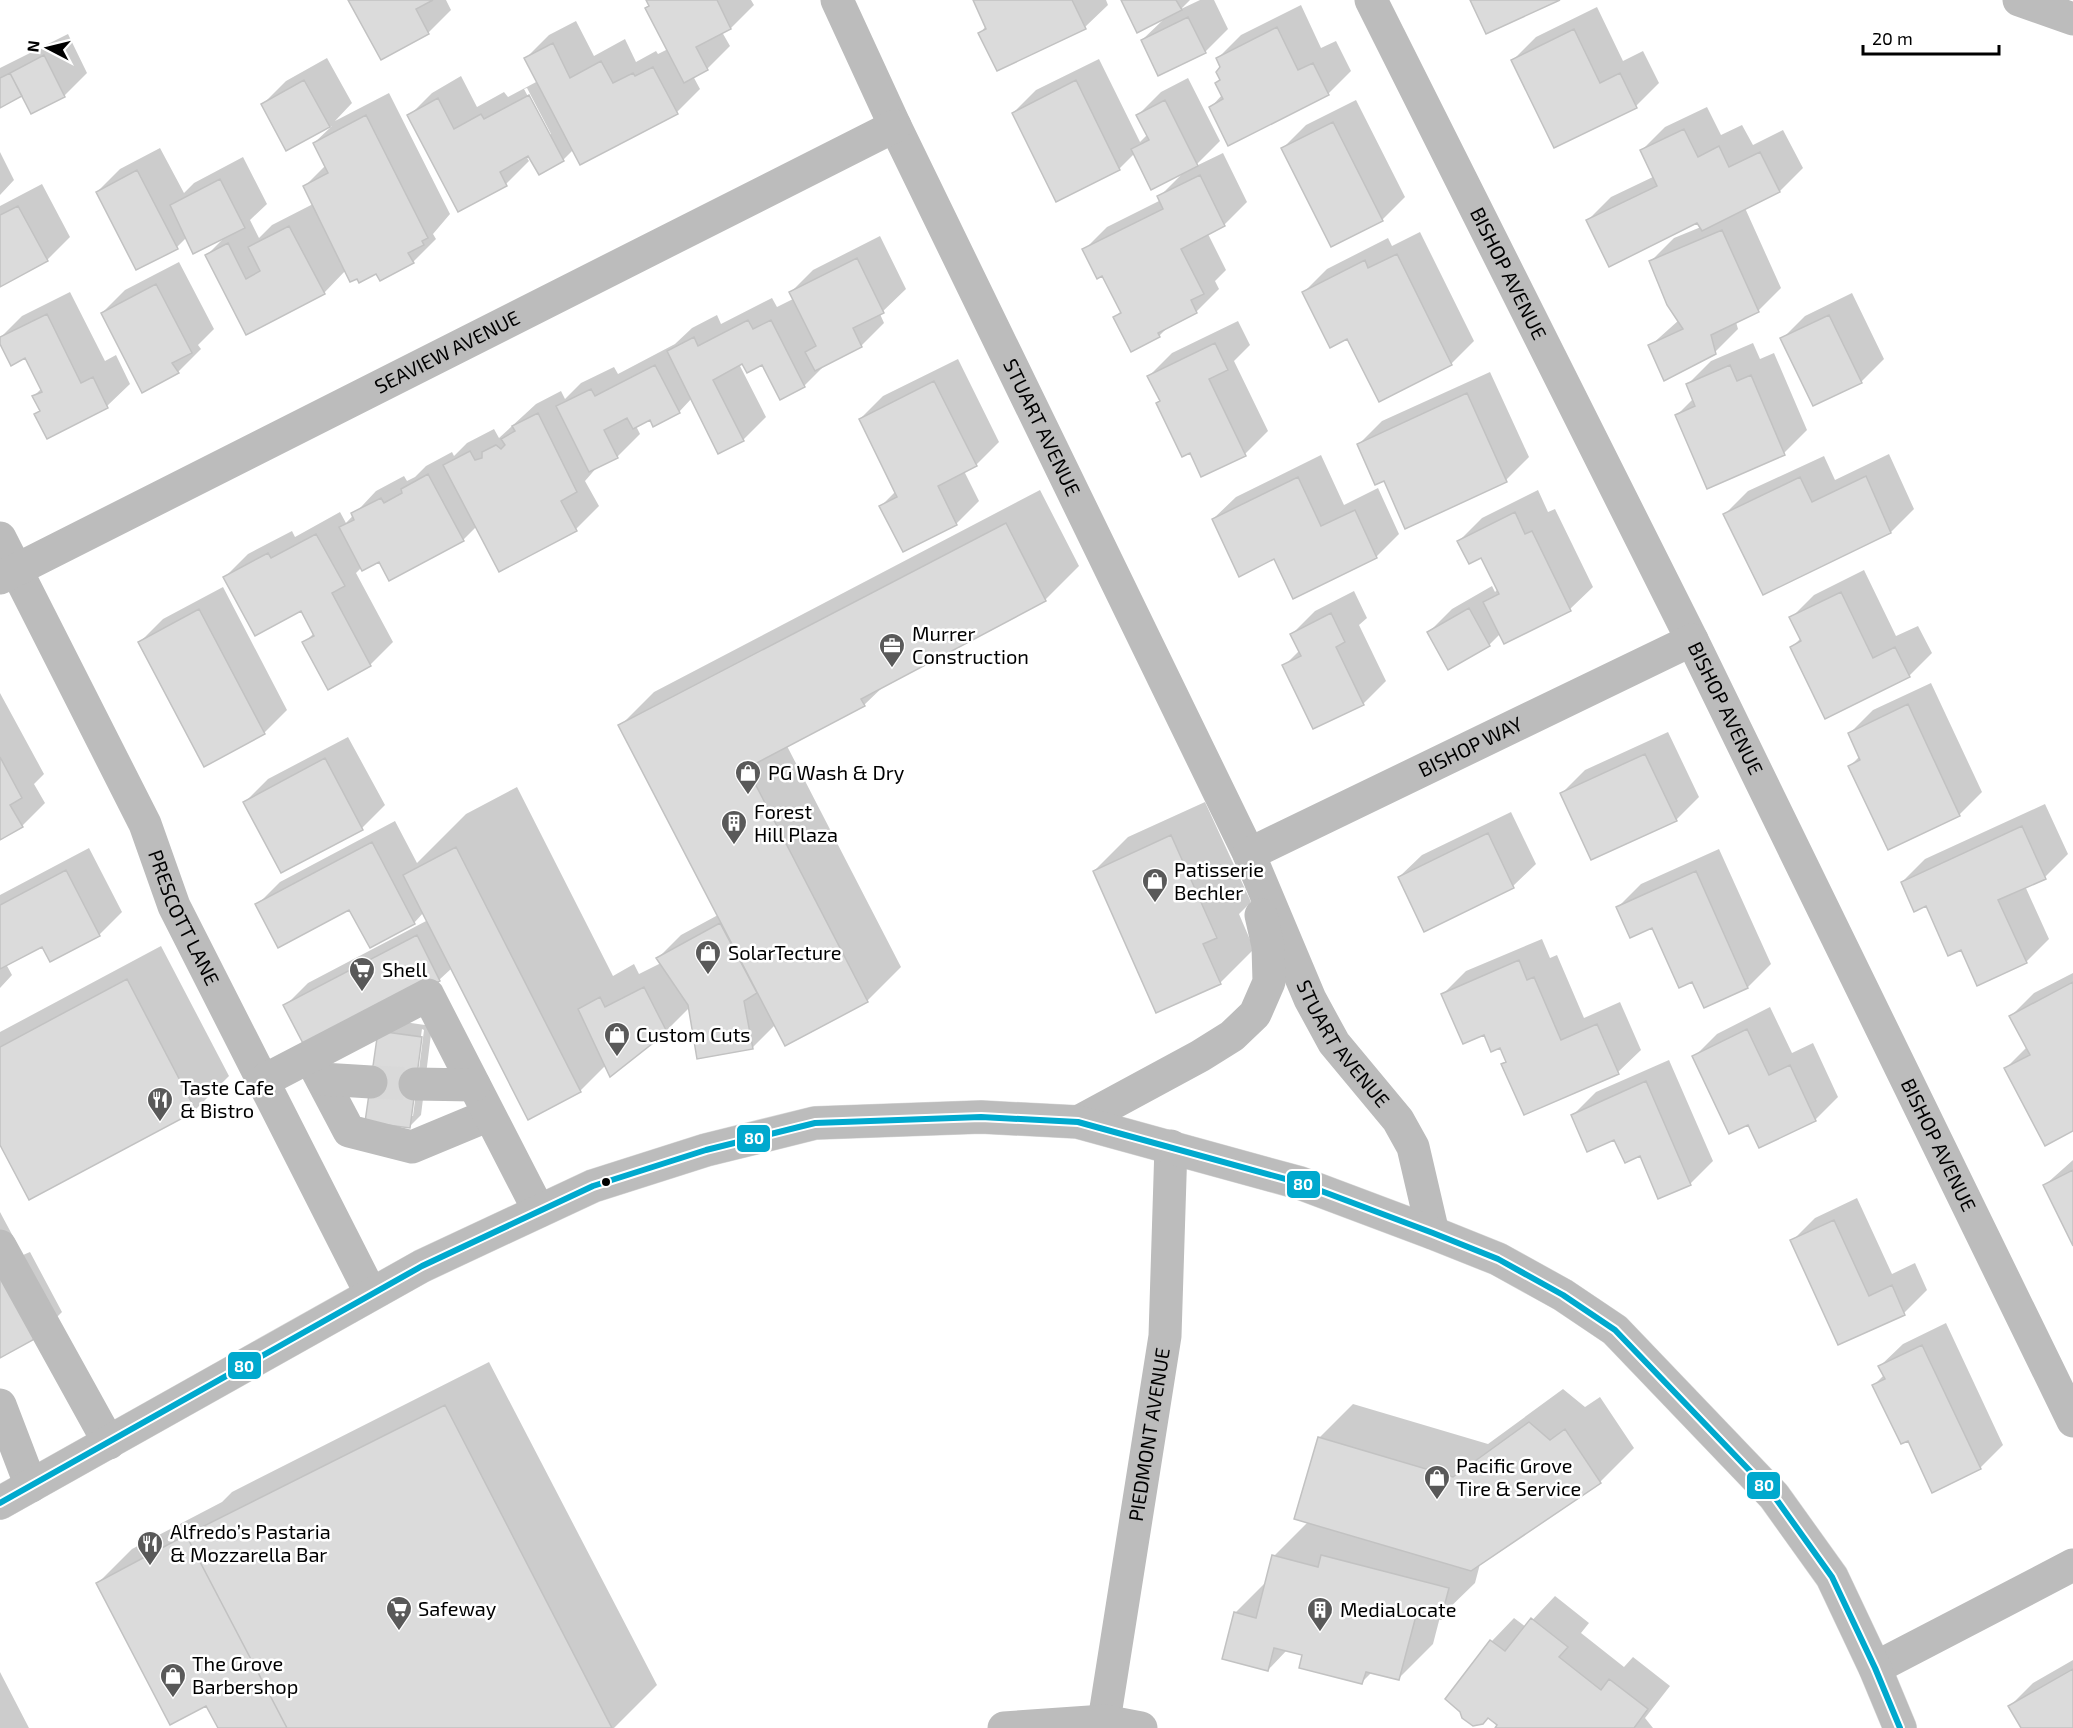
<svg xmlns="http://www.w3.org/2000/svg" width="2073" height="1728" font-family="'Exo 2',sans-serif">
<style>
.shadow{fill:#0003;fill-rule:evenodd}
.building{fill:#dbdbdb;stroke:#c2c2c2;stroke-width:1.5}
.lines{fill:none;stroke-linecap:round;stroke-linejoin:round}
.minor-tunnel{stroke:#d9d9d9;stroke-width:33;stroke-dasharray:33 16;stroke-linecap:butt}
.major-casing{stroke:#dbdbdb;stroke-width:34}
.minor{stroke:#bcbcbc;stroke-width:33}
.major{stroke:#bcbcbc;stroke-width:33}
.bus-1-casing{stroke:#fff;stroke-width:10}
.bus-1{stroke:#00a9ce;stroke-width:6}
.bus-dot{fill:#000;stroke:#fff;stroke-width:2}
.labels{text-anchor:middle;stroke-width:5;stroke-linejoin:round;paint-order:stroke}
.street-label{font-size:20px;fill:#000;stroke:#fff}
.poi-label{font-size:20px;fill:#000;stroke:#fff;text-anchor:start}
.line-badge{stroke:#fff;stroke-width:2}
.badge-label{font-size:16px;text-anchor:middle;font-weight:bold;fill:#fff}
</style>
<rect width="100%" height="100%" fill="#fff"/>
<!-- shadow -->
<path class="shadow" d="M350,0h96l5,10 -23,23z
M647,0h104l3,5 -23,23 -9,4 8,14 -23,23 -14,7 7,13 -23,23 -96,51 -7,-14 -11,11 -35,-6 -2,2 3,5 -23,23 -97,-68 23,-23 29,-17 16,31 27,-15 4,5 30,-16 -12,-23 23,-23 27,-14 18,35 31,-17 11,23 20,-11 2,3 10,-5 -21,-41 3,-3zM527,88l24,46 -2,2 -25,-47z
M974,0h132l2,5 -23,22 -105,6 6,-7z
M1122,0h68l-9,9 19,-9h14l14,29 -23,23 -63,-12 22,-21z
M1301,5l20,43 15,-7 15,30 -23,23 -117,13 11,-12 -5,-12 4,-4 1,-11 -4,-10 23,-23z
M1597,7l26,54 20,-10 16,32 -23,23 -81,40 -42,-86 23,-23z
M68,34l19,39 -23,23 -42,-2 -22,12v-38z
M327,58l25,45 -17,18 54,-28 61,121 -17,20 3,5 -23,23 -55,15 -12,-7 -22,23 -77,40 -40,-78 18,-18h-38l-10,10 -80,-55 23,-23 40,-21 24,45 10,-10 49,-26 24,47 -17,16 9,18 13,-13 41,-21 -9,-17 22,-22 -12,-22 18,-17 -46,23 -23,-45 23,-23z
M1099,59l41,83 8,-8 -10,-19 23,-23 27,-14 32,63 -26,26 29,-14 24,49 -23,23 -16,9 18,36 -11,11 4,8 -23,23 -26,13 -11,11 -44,-19 6,-6 -18,-37 -19,-24 23,-23 54,-27 -2,-3 25,-25 -49,-19 -16,16 -106,-56 23,-23z
M1356,100l49,97 -23,23 -99,-72 23,-23z
M1707,107l14,28 21,-10 11,20 30,-15 20,38 -23,23 -35,17 36,80 -23,23 -22,11 2,7 -23,23 -65,-6 29,-26 -28,-59 23,-23 27,-11 -3,-6 -110,-1 23,-23 44,-21 -13,-26 23,-23z
M0,152l14,28 -14,15z
M42,184l28,53 -23,23 -47,25v-79z
M1420,232l54,109 -23,23 -103,-27 -44,-45 23,-23 61,-31 4,8z
M880,236l26,53 -26,25 4,9 -23,23 -34,17 -23,23 -23,12 -18,-35 -24,1 27,53 -23,23 -51,-42 -13,14 -28,6 -15,8 4,8 -23,23 -19,9 -13,15 14,25 -23,23 -99,-3 -14,14 -84,20 -17,7 -6,6 37,69 -23,23 -66,-22 10,-10 -12,-24 -77,-32 23,-23 44,-23 3,6 45,-25 6,11 30,-32 28,-15 3,5 8,-4 11,-11 26,-14 2,4 13,-13 27,-14 5,9 37,-34 25,-13 4,8 16,-16 33,-16 4,7 57,-30 17,-16 25,-13 4,9 51,-26 5,9 16,-8 -3,-6 23,-23z
M179,262l35,67 -16,16 3,4 -23,23 -76,-59 23,-23z
M70,292l35,69 11,-6 14,29 -23,22 -71,8 5,-5 -7,-13 8,-8 -17,-32 -25,-18 22,-22z
M1852,293l32,66 -23,23 -79,-43 23,-23z
M1238,321l12,24 -16,16 34,70 -23,23 -54,-3 -42,-75 23,-23z
M1753,343l7,16 14,-6 33,77 -23,23 -107,-38 17,-17 -6,-14 23,-23z
M958,359l41,83 -23,23 -12,6 15,30 -23,23 -75,-18 15,-15 -36,-72 23,-23z
M1490,372l39,85 -23,23 -100,47 -21,-48 -26,-35 23,-23z
M1889,454l25,55 -23,23 -127,61 -39,-79 23,-23 76,-35 11,24z
M1321,455l23,50 34,-17 21,46 -23,23h-101l-62,-38 23,-22z
M1040,490l39,76 -34,34 -159,84 -22,21 -77,41 114,221 -34,34 -92,24 -23,23 -62,-41 -24,24 -60,34 -26,26 -128,-123 -13,12 -154,26 23,-23 120,-63 -4,-8 -10,11 -64,-15 -93,-3 23,-23 115,-61 22,42 49,-49 51,-27 96,189 21,-12 5,10 22,-11 -3,-5 23,-23 37,-20 -98,-189 34,-34z
M1538,490l10,22 7,-3 38,78 -23,22 -69,24 -12,12 -41,22 -19,-35 23,-23 40,-23 3,6 3,-3 -16,-33 -23,-15 23,-23z
M1864,570l32,66 22,-10 14,27 -23,23 -118,-28 10,-10 -10,-20 23,-23z
M223,587l64,123 -23,23 -60,32 -64,-123 23,-23z
M1354,591l13,27 -8,7 27,56 -23,23 -79,-38 16,-16 -8,-16 23,-23z
M1931,683l51,109 -23,23 -109,-49 10,-10 -10,-23 23,-23z
M0,693l44,81 -10,10 11,19 -23,23 -22,12z
M1668,732l31,65 -23,23 -114,-27 23,-23z
M348,737l37,68 -23,23 -117,-26 23,-23z
M1205,802l46,100 -12,12 15,35 -34,34 -126,-112 34,-34z
M2045,804l23,50 -23,23 -20,9 24,53 -23,23 -64,-14 -35,-44 -25,-22 23,-23z
M1511,812l25,52 -23,22 -114,-9 23,-22z
M89,848l33,64 -23,23 -56,10 -37,19 6,11 -12,13v-93z
M1719,849l52,115 -23,23 -43,19 -12,-26 -40,-54 -35,-19 23,-23z
M1542,939l8,19 7,-3 27,63 36,-16 21,48 -23,22 -115,-7 4,-4 -7,-15 -57,-52 23,-23z
M161,946l68,130 -34,34 -195,32v-110z
M2073,973v157l-67,-62 21,-21 -16,-31 23,-23z
M1770,1007l22,46 21,-10 25,54 -23,23 -55,26 -11,-23 -55,-66 23,-23z
M390,1020l42,6 -11,89 -11,11 -43,-5zM422,1029l2,1 -11,86h-3z
M1669,1060l44,101 -23,23 -117,-69 23,-23z
M2073,1160v83l-28,-58z
M1857,1198l35,76 23,-11 12,27 -23,23 -65,30 -47,-102 23,-23z
M0,1212l23,43 7,-3 32,60 -23,23 -39,21z
M1946,1323l57,122 -23,23 -48,23 -24,-52 -34,-54 10,-10 -4,-9 23,-22z
M489,1362l168,323 -43,43h-395l-12,-24 -109,-121 34,-34 90,-47 10,-10z
M1563,1389l22,18 15,-10 34,51 -34,34 -120,82 -5,19 -35,34 -7,27 -34,34 -27,-6 -11,11 -57,-29 -17,-4 -19,20 -33,-57 32,-32 7,-25 34,-34 11,-84 34,-34 135,40z
M1555,1596l34,27 -8,10 43,34 9,-10 37,29 -25,32 8,10h-156l3,-3 -11,-8 -42,-18 45,-58 22,-23 12,9z
M2073,1660v68h-51l-12,-22 23,-23z
M0,1672l29,56h-29z"/>
<!-- building -->
<path class="building" d="M348,0h85l-17,9 13,25 -48,26z
M646,0h71l14,29 -35,18 12,23 -24,13 -39,-75 4,-2z
M973,0h99l14,29 -89,42 -19,-38 8,-4z
M1121,0h55l6,10 -45,23z
M1470,0h90l-74,34z
M1188,17l18,36 -48,23 -17,-36z
M1277,27l21,43 15,-7 16,32 -101,51 -19,-39 14,-8 -8,-16 5,-3 -4,-8 4,-5 -4,-9z
M1574,29l26,54 20,-10 17,35 -83,40 -43,-88z
M553,43l17,35 31,-17 12,22 20,-10 2,3 18,-9 25,47 -98,51 -56,-107z
M44,55l21,42 -34,17 -21,-41z
M10,73l12,23 -22,12v-30z
M304,80l26,47 -44,24 -25,-47z
M1076,80l44,90 -64,32 -44,-89z
M529,95l35,66 -25,14 -11,-19 -28,16 7,14 -49,26 -51,-97 31,-17 16,31 27,-15 3,5z
M1165,100l33,66 -47,24 -20,-41 18,-9 -13,-25z
M366,115l62,123 -6,3 2,4 -16,8 6,10 -34,18 -4,-7 -17,9 -2,-4 -7,3 -47,-96 25,-13 -15,-30z
M1333,122l50,99 -52,26 -50,-99z
M1684,129l14,28 21,-11 10,21 31,-15 20,40 -78,39 -5,-8 -88,44 -23,-47 71,-34 -17,-36z
M137,170l41,79 -42,21 -40,-78z
M1200,175l25,51 -44,23 23,45 -13,6 6,13 -39,20 2,4 -29,15 -18,-35 8,-4 -19,-37 -5,3 -15,-30 81,-40 -6,-13z
M220,179l25,49 -52,26 -23,-49z
M18,206l30,55 -48,26v-72z
M289,226l36,68 -79,41 -41,-80 23,-12 18,36 14,-8 -12,-24z
M1722,230l37,82 -48,23 5,19 -52,27 -16,-36 35,-16 -16,-24 -18,-44z
M1397,254l55,111 -73,37 -32,-63 -17,9 -28,-56 63,-32 3,8z
M857,258l27,55 -31,15 9,19 -47,24 -10,-19 11,-6 -27,-54z
M156,284l36,69 -20,10 7,10 -37,20 -41,-80z
M47,314l34,69 12,-6 15,31 -61,31 -13,-25 6,-3 -8,-15 10,-4 -17,-34 -14,8 -11,-22v-7z
M1829,315l33,68 -49,23 -33,-68z
M748,320l5,9 18,-9 34,67 -25,13 -18,-35 -15,8 -5,-9 -29,16 31,61 -26,13 -51,-103 27,-14 4,9z
M1215,343l13,27 -19,9 37,77 -45,21 -11,-24 -8,4 -26,-54 4,-2 -13,-25z
M655,365l25,48 -27,14 -3,-7 -17,9 -6,-11 -23,12 14,28 -29,14 -33,-66 35,-17 4,7z
M1730,365l7,16 14,-6 34,80 -78,34 -32,-74 20,-9 -9,-22z
M934,381l43,85 -39,20 19,39 -54,27 -24,-46 18,-9 -38,-78z
M1467,393l40,89 -102,47 -21,-48 -9,4 -18,-41z
M538,413l39,79 -16,9 16,30 -78,41 -56,-107 27,-14 5,9 7,-2v-6l14,-7 5,4 4,-4 -4,-6 14,-8 -3,-5z
M428,474l36,67 -75,40 -10,-19 -17,9 -23,-44 15,-7 -3,-7 30,-15 3,5 18,-10 -1,-4z
M1866,476l25,57 -128,62 -40,-81 77,-37 12,25z
M1298,477l23,49 34,-16 22,48 -84,41 -19,-40 -35,18 -27,-58z
M1515,512l10,22 7,-3 39,80 -67,33 -21,-42 16,-8 -18,-36 -12,6 -12,-23z
M1006,523l40,78 -185,98 4,7 -118,62 121,234 -83,44 -167,-321z
M316,534l29,52 -13,7 39,73 -43,24 -26,-48 12,-6 -13,-25 -46,25 -32,-59 45,-24 3,5z
M1841,592l32,66 22,-11 15,30 -85,42 -35,-72 11,-6 -12,-24z
M1469,608l21,38 -42,24 -21,-38z
M199,609l66,125 -61,33 -66,-125z
M1331,613l14,29 -9,5 28,58 -51,24 -31,-64 19,-9 -11,-22z
M1908,704l52,112 -72,34 -40,-84 12,-6 -12,-27z
M1645,754l32,67 -86,39 -31,-67z
M0,757l22,41 -12,7 13,22 -23,13z
M325,758l38,72 -82,43 -38,-71z
M2022,826l24,53 -48,21 29,63 -50,23 -16,-36 -13,6 -22,-50 -12,6 -13,-30z
M1488,833l26,55 -90,44 -26,-55z
M1171,835l46,103 -14,6 18,40 -65,29 -63,-142z
M372,842l43,82 -45,24 -21,-38 -71,38 -23,-44z
M456,847l125,245 -53,28 -125,-245z
M66,870l34,66 -50,26 -8,-15 -42,22v-64z
M1696,871l52,117 -44,20 -12,-26 -13,6 -27,-60 -22,10 -14,-31z
M720,923l37,70 -13,8 9,48 -56,10 -9,-54 -32,-47z
M417,935l23,46 -133,70 -24,-46z
M1519,960l8,20 7,-3 27,63 36,-16 22,50 -95,41 -23,-51 5,-2 -6,-14 -9,4 -7,-17 -21,9 -22,-50z
M127,979l69,132 -167,89 -29,-55v-98z
M2073,982v149l-28,15 -41,-78 26,-13 -21,-39z
M644,987l23,45 -57,45 -32,-68 22,-12 5,10z
M1747,1029l22,46 21,-10 26,56 -57,27 -11,-23 -19,9 -37,-78z
M378,1031l44,6 -12,91 -45,-6z
M1646,1081l45,104 -33,14 -18,-43 -15,7 -11,-23 -27,12 -16,-37z
M2073,1170v76l-30,-61z
M1834,1220l35,76 23,-11 13,30 -67,30 -48,-105z
M0,1277l40,59 -40,22z
M1922,1345l59,124 -49,24 -24,-52 -7,3 -29,-59 13,-6 -7,-13z
M445,1405l167,323h-325l-101,-193z
M1529,1422l21,18 15,-11 36,54 -130,88 -177,-52 24,-82 135,40z
M186,1535l101,193h-69l-12,-22 -36,19 -74,-142z
M1272,1555l46,12 3,-12 128,33 -8,31 -24,-7 -18,68 -33,-8 -4,12 -63,-16 3,-13 -28,-7 -6,23 -46,-12 12,-47 22,6z
M1531,1618l37,29 -9,10 42,33 8,-11 39,30 -14,19h-139l2,-3 -9,-7 -5,6 -10,2 -11,-8 -2,-6 -15,-13 45,-59 15,11z
M2073,1669v59h-52l-13,-22z"/>
<g class="lines">
<!-- minor-tunnel -->
<path class="minor-tunnel" d="M371,1082l44,2"/>
<defs>
<path id="major" d="M0,1503l422,-237 171,-80 113,-36 109,-27 166,-6 97,5 222,61 133,50 65,26 65,36 52,35 159,166 58,81 43,91 25,60"/>
</defs>
<!-- major casing -->
<use href="#major" class="major-casing"/>
<!-- minor -->
<g class="minor">
<path id="s1" d="M837,0l58,126 354,728 61,145 24,44 64,77 15,27 20,86"/>
<path id="s2" d="M1371,0l321,640 381,781"/>
<path d="M2019,0l54,19"/>
<path id="s3" d="M0,538l145,286 29,82 197,388"/>
<path id="s4" d="M0,578l895,-452"/>
<path id="s5" d="M1249,854l443,-214"/>
<path d="M310,1057l39,74 63,16 77,-32"/>
<path d="M322,1079l49,3"/>
<path d="M263,1081l165,-86 111,216"/>
<path d="M415,1084l59,1"/>
<path d="M1078,1122l122,-66 32,-20 23,-22 14,-32 -1,-36 -7,-31"/>
<path d="M0,1246l109,197"/>
<path d="M0,1405l31,81"/>
<path d="M1875,1668l198,-103"/>
<path id="s6" d="M1104,1721l61,-385 6,-190"/>
<path d="M1004,1728l100,-7 37,7"/>
</g>
<!-- major -->
<use href="#major" class="major"/>
<defs>
<path id="bus-1" d="M0,1503l422,-237 171,-80 113,-36 109,-27 166,-6 97,5 222,61 133,50 65,26 65,36 52,35 159,166 58,81 43,91 25,60"/>
</defs>
<!-- bus-1 casing -->
<use href="#bus-1" class="bus-1-casing"/>
<!-- bus-1 -->
<use href="#bus-1" class="bus-1"/>
</g>
<!-- icons -->
<defs>
<symbol id="office-pin" viewBox="-11 -11 22 30"><path d="M0 17L-7.5 6A9.5 9.5 0 1 1 7.5 6Z" fill="#595959" stroke="#fff"/><path d="M-6-3h4V-5.5h4V-3h4V5H-6ZM-1-4.5V-3h2v-1.5ZM-6 0V1H6V0Z" fill="#fff"/></symbol>
<symbol id="shop-pin" viewBox="-11 -11 22 30"><path d="M0 17L-7.5 6A9.5 9.5 0 1 1 7.5 6Z" fill="#595959" stroke="#fff"/><path d="M-5-2.5h2.3a2.7 3.5 0 0 1 5.4 0H5L5.5 6h-11ZM-1.5-2.5h3a1.5 2.3 0 0 0-3 0Z" fill="#fff"/></symbol>
<symbol id="building-pin" viewBox="-11 -11 22 30"><path d="M0 17L-7.5 6A9.5 9.5 0 1 1 7.5 6Z" fill="#595959" stroke="#fff"/><path d="M-4-6H4V6H1V3H-1V6H-4ZM-2.5-4.3h1.7v1.8h-1.7ZM.8-4.3h1.7v1.8H.8ZM-2.5-1h1.7V.8h-1.7ZM.8-1h1.7V.8H.8Z" fill="#fff"/></symbol>
<symbol id="supermarket-pin" viewBox="-11 -11 22 30"><path d="M0 17L-7.5 6A9.5 9.5 0 1 1 7.5 6Z" fill="#595959" stroke="#fff"/><path d="M-6-5.5h2.5l.6 2H6L4.5 2H-2.5L-4.4-4H-6ZM-1.5 3.2a1.3 1.3 0 1 0 .1 0ZM3 3.2a1.3 1.3 0 1 0 .1 0Z" fill="#fff"/></symbol>
<symbol id="restaurant-pin" viewBox="-11 -11 22 30"><path d="M0 17L-7.5 6A9.5 9.5 0 1 1 7.5 6Z" fill="#595959" stroke="#fff"/><path d="M-5-6h1v4h1v-4h1v4h1v-4h1v5L-1.5 .5V6h-2V.5L-5-1ZM5-6V6H3V1.5H1.5Q1.5-4 5-6Z" fill="#fff"/></symbol>
</defs>
<g fill-rule="evenodd">
<use href="#office-pin" x="877" y="631" width="30" height="40"/>
<use href="#shop-pin" x="733" y="758" width="30" height="40"/>
<use href="#building-pin" x="719" y="808" width="30" height="40"/>
<use href="#shop-pin" x="1140" y="866" width="30" height="40"/>
<use href="#shop-pin" x="693" y="938" width="30" height="40"/>
<use href="#supermarket-pin" x="347" y="955" width="30" height="40"/>
<use href="#shop-pin" x="602" y="1020" width="30" height="40"/>
<use href="#restaurant-pin" x="145" y="1085" width="30" height="40"/>
<use href="#shop-pin" x="1422" y="1463" width="30" height="40"/>
<use href="#restaurant-pin" x="135" y="1529" width="30" height="40"/>
<use href="#supermarket-pin" x="384" y="1594" width="30" height="40"/>
<use href="#building-pin" x="1305" y="1595" width="30" height="40"/>
<use href="#shop-pin" x="158" y="1661" width="30" height="40"/>
</g>
<!-- markers -->
<circle class="bus-dot" cx="606" cy="1182" r="5"/>
<g class="labels">
<!-- street labels -->
<g class="street-label">
<text dy="7" stroke="none"><textPath href="#s2" startOffset="306">BISHOP AVENUE</textPath></text>
<text dy="7" stroke="none"><textPath href="#s4" startOffset="501">SEAVIEW AVENUE</textPath></text>
<text dy="7" stroke="none"><textPath href="#s1" startOffset="474">STUART AVENUE</textPath></text>
<text dy="7" stroke="none"><textPath href="#s2" startOffset="792">BISHOP AVENUE</textPath></text>
<text dy="7" stroke="none"><textPath href="#s5" startOffset="246">BISHOP WAY</textPath></text>
<text dy="7" stroke="none"><textPath href="#s3" startOffset="422">PRESCOTT LANE</textPath></text>
<text dy="7" stroke="none"><textPath href="#s1" startOffset="1161">STUART AVENUE</textPath></text>
<text dy="7" stroke="none"><textPath href="#s2" startOffset="1278">BISHOP AVENUE</textPath></text>
<text dy="7" stroke="none"><textPath href="#s6" startOffset="290">PIEDMONT AVENUE</textPath></text>
</g>
<!-- poi labels -->
<g class="poi-label">
<text x="912" y="641">Murrer<tspan x="912" dy="23">Construction</tspan></text>
<text x="768" y="780">PG Wash &amp; Dry</text>
<text x="754" y="819">Forest<tspan x="754" dy="23">Hill Plaza</tspan></text>
<text x="1174" y="877">Patisserie<tspan x="1174" dy="23">Bechler</tspan></text>
<text x="728" y="960">SolarTecture</text>
<text x="382" y="977">Shell</text>
<text x="636" y="1042">Custom Cuts</text>
<text x="180" y="1095">Taste Cafe<tspan x="180" dy="23">&amp; Bistro</tspan></text>
<text x="1456" y="1473">Pacific Grove<tspan x="1456" dy="23">Tire &amp; Service</tspan></text>
<text x="170" y="1539">Alfredo’s Pastaria<tspan x="170" dy="23">&amp; Mozzarella Bar</tspan></text>
<text x="418" y="1616">Safeway</text>
<text x="1340" y="1617">MediaLocate</text>
<text x="192" y="1671">The Grove<tspan x="192" dy="23">Barbershop</tspan></text>
</g>
</g>
<g class="line-badge">
<rect x="736" y="1124" width="35" height="29" rx="6" fill="#00a9ce"/>
<rect x="1286" y="1170" width="35" height="29" rx="6" fill="#00a9ce"/>
<rect x="227" y="1351" width="35" height="29" rx="6" fill="#00a9ce"/>
<rect x="1746" y="1471" width="35" height="29" rx="6" fill="#00a9ce"/>
</g>
<g class="badge-label">
<text x="754" y="1144">80</text>
<text x="1303" y="1190">80</text>
<text x="244" y="1372">80</text>
<text x="1764" y="1491">80</text>
</g>
<!-- north arrow -->
<g transform="translate(48 48) rotate(277)" stroke="#ffffff" stroke-width="4.5" paint-order="stroke">
<path d="M0-4.5L10 22L0 15L-10 22Z" fill="#000000"/>
<text y="-9" font-size="16" font-weight="bold" text-anchor="middle" fill="#000000">N</text>
</g>
<!-- scale -->
<path d="M1863 45v9h136v-9" fill="none" stroke="#000000" stroke-width="3"/>
<text x="1872" y="45" font-size="18" fill="#000000" stroke="#ffffff" stroke-width="4.5" paint-order="stroke">20 m</text>
</svg>
